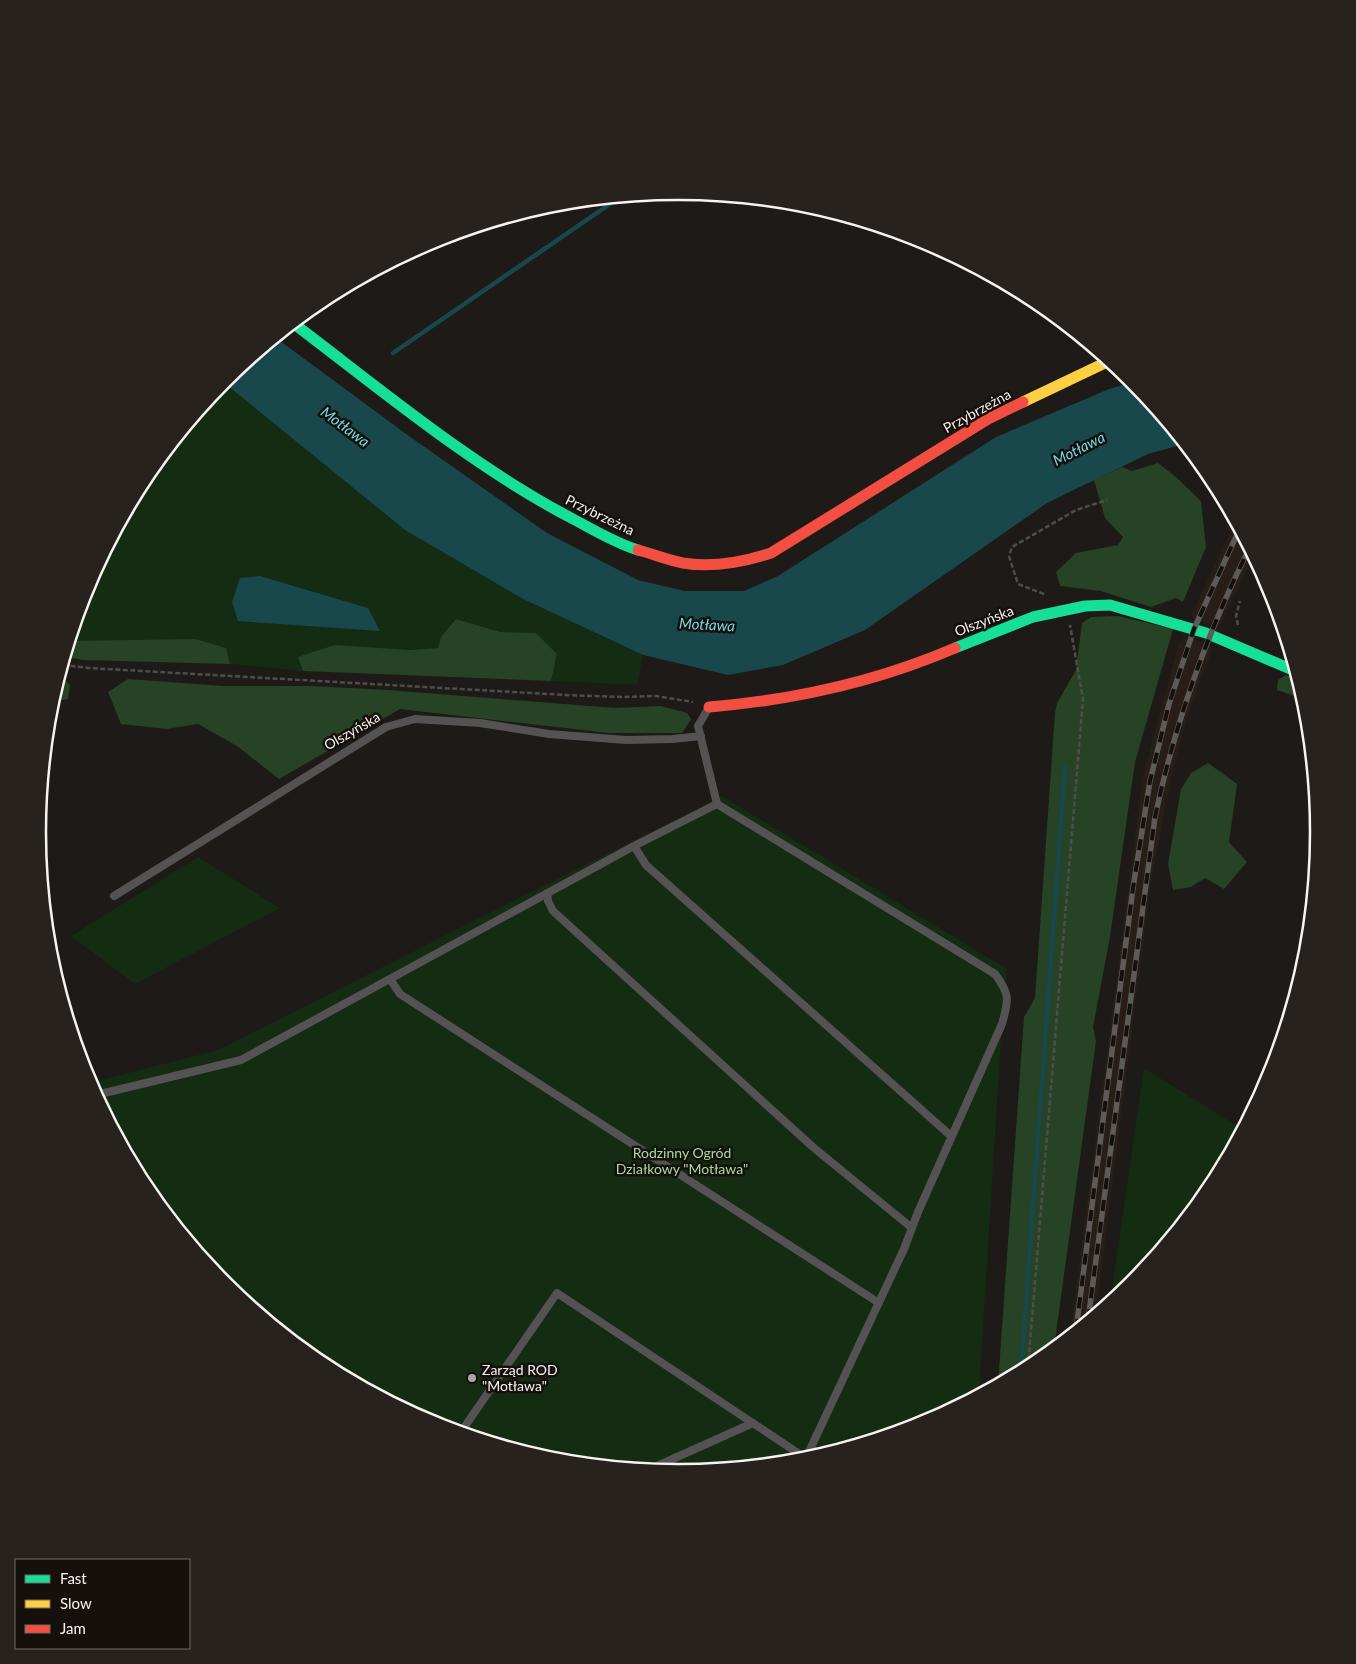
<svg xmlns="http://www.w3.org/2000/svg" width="1356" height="1664" font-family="Lato,sans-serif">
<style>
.built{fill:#281e17}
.green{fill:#132c12}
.forest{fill:#274325}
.water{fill:#18474c}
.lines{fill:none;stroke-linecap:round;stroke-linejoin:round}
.stream{stroke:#18474c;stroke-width:4.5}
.building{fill:#41383b;stroke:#575454}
.path{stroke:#4e4d4c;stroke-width:2.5;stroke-dasharray:5 2.5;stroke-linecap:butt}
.lane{stroke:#545252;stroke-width:8}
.fast{stroke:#16e098;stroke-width:11}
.slow{stroke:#ffcf43;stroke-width:11}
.jam{stroke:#f24e42;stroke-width:11}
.rail-casing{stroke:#5c5b5a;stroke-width:5.5}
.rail{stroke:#16100d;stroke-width:4;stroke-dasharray:11;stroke-linecap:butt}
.poi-dot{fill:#aba7a4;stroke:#16100d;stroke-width:2}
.labels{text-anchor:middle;stroke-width:5;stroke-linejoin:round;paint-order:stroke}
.street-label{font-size:14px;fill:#f7f3f0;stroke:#16100d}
.park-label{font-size:14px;fill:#a6dba0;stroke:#16100d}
.poi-label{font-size:14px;fill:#f7f3f0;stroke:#16100d;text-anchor:start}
.water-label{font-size:15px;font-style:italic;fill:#73dae7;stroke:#16100d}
.rim{fill:none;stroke:#f7f3f0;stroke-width:2.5}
</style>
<rect width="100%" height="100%" fill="#1d1a17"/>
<!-- built -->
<path class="built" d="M1235,521l18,35 -31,67 -6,3 -23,-7 -1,-5z
M1186,638l24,6 2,6 -25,68 -15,57 -21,106 -55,433 -26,21 73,-559 36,-134z"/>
<!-- green -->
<path class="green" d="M223,382l182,148 118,69 120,56 -6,30 -86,-4 6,-27 -21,-21 -36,-1 -44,-13 -18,29 -140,9 5,14 -73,-7 -4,-16 -156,-7 16,-54 60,-111z
M722,796l285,173 -5,55 -23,370 -56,30 -120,36 -125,12 -125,-12 -120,-36 -111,-60 -97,-79 -80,-97 -56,-105 129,-33z
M198,857l82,51 -145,76 -64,-48z
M1144,1068l98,61 -32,59 -79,97 -21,17z"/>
<!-- forest -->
<path class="forest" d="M1158,463l18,14 25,24 5,46 -23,55 -7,-4 -25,9 -50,-16 -41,-5 -4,-14 20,-19 42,-8 5,-8 -18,-19 -11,-38 28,-13 10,4z
M1118,616l55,13 -38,133 -25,175 -17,90 3,14 -42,307 -20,17 -36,19 26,-367 11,-19 20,-285 2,-10 19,-33 6,-47 9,-6z
M456,619l44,13 36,1 21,21 -6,27 -248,-10 -5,-14 37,-12 74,5 29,-2 3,-11z
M195,639l31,9 4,16 -147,-4 -18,-3 5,-16z
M60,675l10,10 -2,14 -17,3z
M1286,675l12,4 6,20 -27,-9 1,-10z
M128,679l95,7h87l78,4 227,18 46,-2 26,7 4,6 -9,14h-73l-209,-24 -121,70 -42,-33 -39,-22 -32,5 -45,-5 -13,-32z
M1208,763l29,21 -8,58 18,20 -23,27 -19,-11 -14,9 -18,3 -5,-26 13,-75 10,-16z"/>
<!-- water -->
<path class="water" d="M276,338l133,98 138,97 91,47 47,11h59l34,-15 218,-139 113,-48 24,-7 51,62 -36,10 -101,49 -182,127 -82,35 -55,10 -85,-20 -120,-56 -118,-69 -182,-148z
M260,576l108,32 12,23 -142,-10 -6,-19 8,-24z"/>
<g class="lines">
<!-- stream -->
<path class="stream" d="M393,353l227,-156
M1021,1371l44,-604"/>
</g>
<!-- building -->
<path class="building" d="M417,1409l25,8 -3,9 -24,-12z"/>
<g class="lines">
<!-- path -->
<path class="path" d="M1044,594l-26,-10 -9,-28 3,-9 64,-37 31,-10
M1238,625l-2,-9 4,-15
M63,665l26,3 477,27 56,2 34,-1 37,6
M1028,1367l55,-668 -13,-74"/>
<!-- lane -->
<path class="lane" d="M708,709l-10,17 19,78 278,170c15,20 14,26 7,50l-84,188 -14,37 -98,209
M634,846l12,19 305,271
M547,893l1,8 5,10 261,237 98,80
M114,896l272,-169 29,-8 65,4 69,11 77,6 47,-1 28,-3
M390,979l10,15 479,309
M96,1095l145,-35 393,-214 83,-42
M461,1432l96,-139 250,166
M648,1470l105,-47"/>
<!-- fast -->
<path class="fast" d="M293,323c91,69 179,143 280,196 21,11 42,24 65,31
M955,648l78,-31 52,-11 25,-1 96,28 89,38"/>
<!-- slow -->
<path class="slow" d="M1023,402l86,-41"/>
<!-- jam -->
<path class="jam" d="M638,550c15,4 30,10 45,13 29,5 60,-1 88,-10l217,-134 35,-17
M709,707c85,-7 167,-25 246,-59"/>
<defs>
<path id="rail" d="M1088,1320l67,-503c20,-94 51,-182 94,-268
M1076,1330l57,-442 17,-107 19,-77 25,-75 45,-99"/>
</defs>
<!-- rail casing -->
<use href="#rail" class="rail-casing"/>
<!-- rail -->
<use href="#rail" class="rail"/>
</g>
<!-- markers -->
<circle class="poi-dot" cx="472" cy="1378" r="5"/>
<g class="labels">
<!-- street labels -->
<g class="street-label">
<text transform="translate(977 411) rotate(-29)" y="5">Przybrzeżna</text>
<text transform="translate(600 515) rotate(26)" y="5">Przybrzeżna</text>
<text transform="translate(984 621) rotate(-21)" y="5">Olszyńska</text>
<text transform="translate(352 731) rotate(-30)" y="5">Olszyńska</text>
</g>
<!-- park labels -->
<g class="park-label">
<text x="682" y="1158">Rodzinny Ogród<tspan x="682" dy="16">Działkowy "Motława"</tspan></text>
</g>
<!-- poi labels -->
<g class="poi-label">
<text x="482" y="1375">Zarząd ROD<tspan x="482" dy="16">"Motława"</tspan></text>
</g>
<!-- water labels -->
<g class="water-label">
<text transform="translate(345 427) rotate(37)" y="5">Motława</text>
<text transform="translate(1079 449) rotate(-27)" y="5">Motława</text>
<text transform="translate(707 625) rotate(3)" y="5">Motława</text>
</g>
</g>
<!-- crop -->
<path d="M0 0H1356V1664H0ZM46 832a632 632 0 1 1 1264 0a632 632 0 1 1-1264 0Z" fill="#28221f" fill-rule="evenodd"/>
<path class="rim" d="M46 832a632 632 0 1 1 1264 0a632 632 0 1 1-1264 0Z"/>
<!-- legend -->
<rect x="15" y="1559" width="175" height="90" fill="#16100d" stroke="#706b68"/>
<rect x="25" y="1575" width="25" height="8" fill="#16e098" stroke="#706b68"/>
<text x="60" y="1584" font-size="15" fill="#f7f3f0">Fast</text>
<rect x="25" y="1600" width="25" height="8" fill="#ffcf43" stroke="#706b68"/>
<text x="60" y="1609" font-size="15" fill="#f7f3f0">Slow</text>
<rect x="25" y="1625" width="25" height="8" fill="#f24e42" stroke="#706b68"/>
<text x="60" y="1634" font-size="15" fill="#f7f3f0">Jam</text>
</svg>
